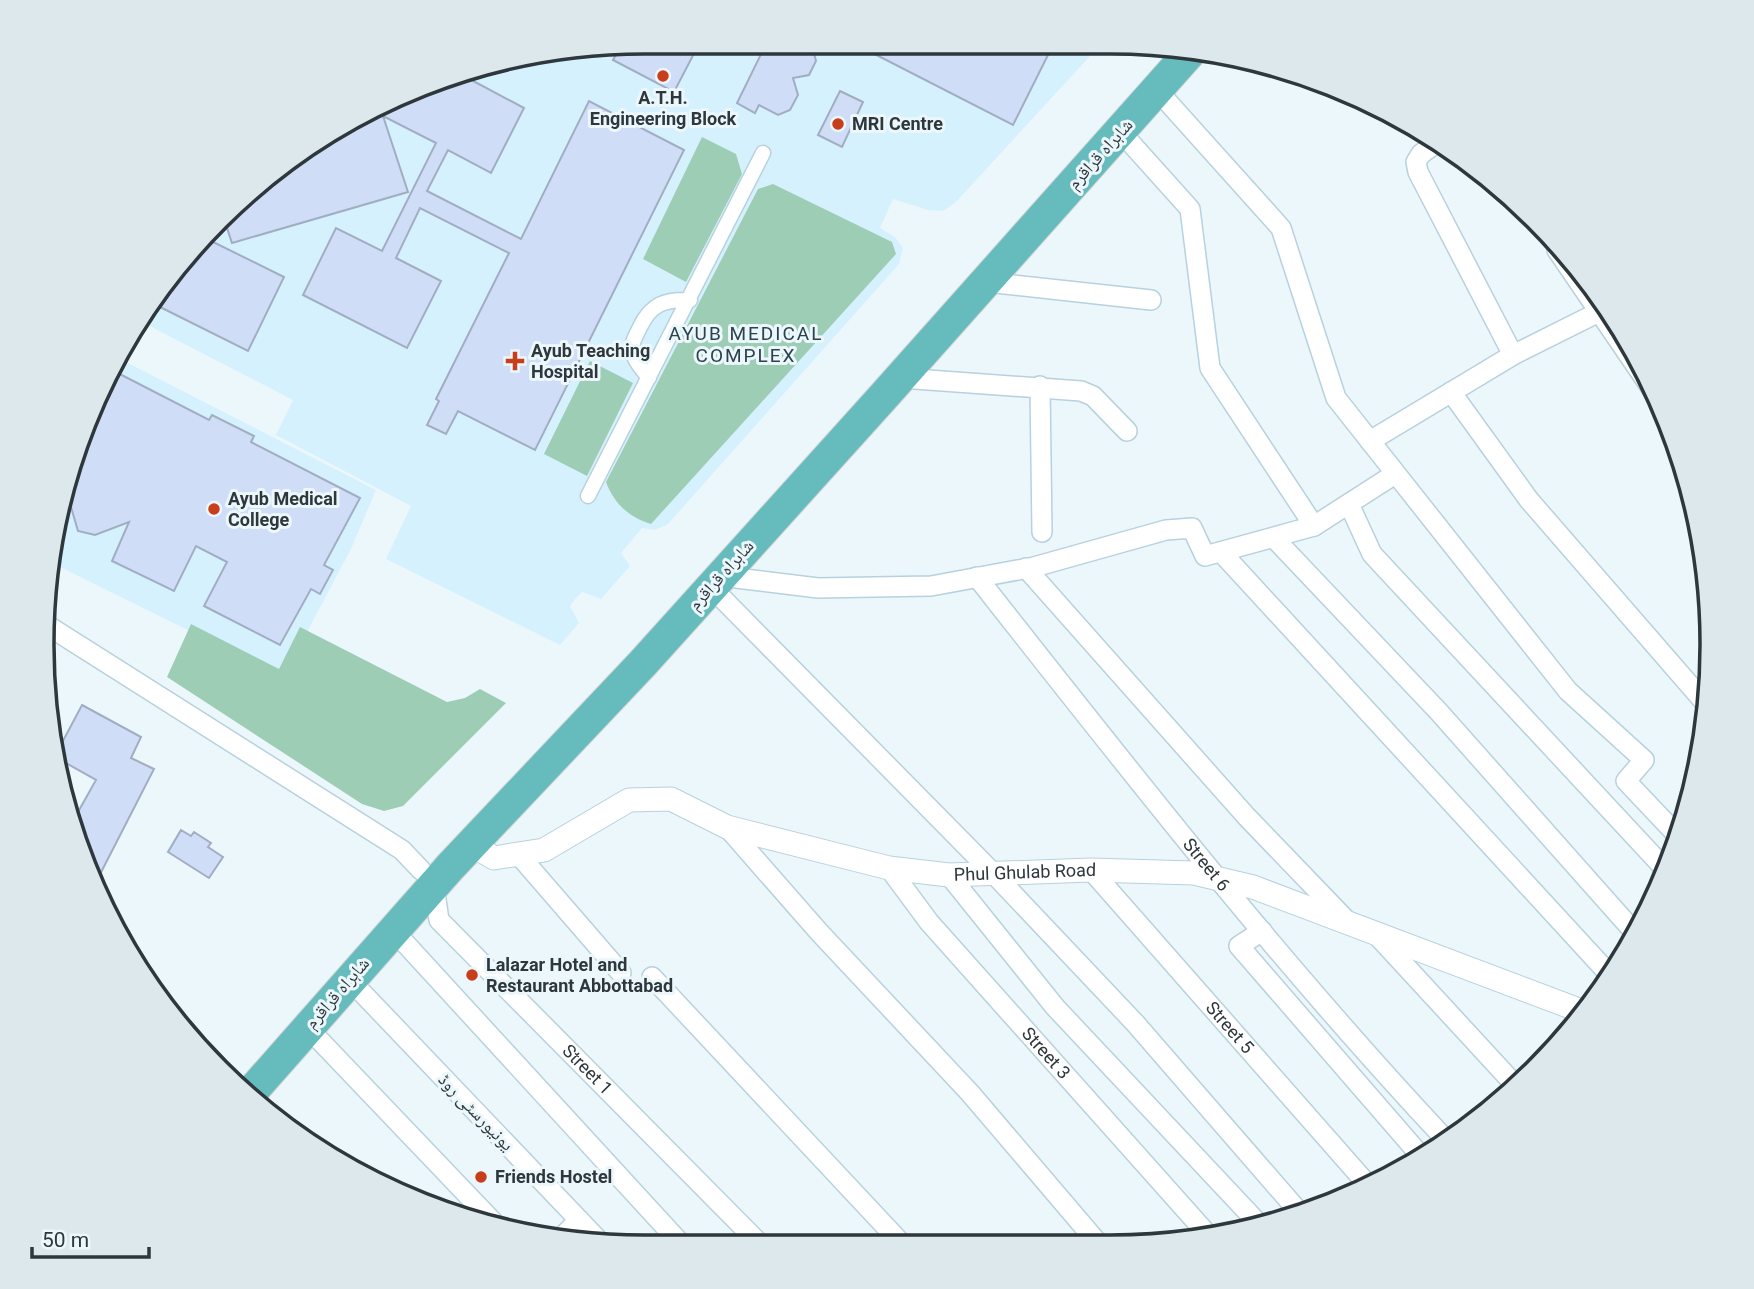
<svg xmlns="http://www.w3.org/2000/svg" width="1754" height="1289" font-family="Roboto,'Noto Naskh Arabic',sans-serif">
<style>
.built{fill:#d5f1fe}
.green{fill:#9ecdb5}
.building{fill:#cfddf7;stroke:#a1adc2;stroke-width:2}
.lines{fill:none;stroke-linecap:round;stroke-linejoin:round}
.pedestrian-casing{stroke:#b7d1de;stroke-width:17}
.minor-casing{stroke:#b7d1de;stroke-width:22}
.tertiary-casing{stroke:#b7d1de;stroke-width:25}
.trunk-casing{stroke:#d1d3d4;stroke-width:34}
.pedestrian{stroke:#fff;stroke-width:14}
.minor{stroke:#fff;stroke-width:19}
.tertiary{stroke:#fff;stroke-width:23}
.trunk{stroke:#66bcbc;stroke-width:32}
.poi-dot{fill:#c83e1a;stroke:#ecf7fc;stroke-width:2.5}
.labels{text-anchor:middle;stroke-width:6;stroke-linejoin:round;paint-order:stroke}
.poi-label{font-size:18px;font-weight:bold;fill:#2d373c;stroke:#ecf7fc;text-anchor:start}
.street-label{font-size:18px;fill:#2d373c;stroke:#ecf7fc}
.neighbourhood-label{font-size:19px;letter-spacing:2px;fill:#2c424c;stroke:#ecf7fc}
.rim{fill:none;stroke:#2d373c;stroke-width:3.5}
</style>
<rect width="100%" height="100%" fill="#ecf7fc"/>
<!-- built -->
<path class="built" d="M645,42l457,1 -147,160 -12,8 -15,-1 -35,-11 -13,29 15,9 8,11 -4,16 -231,260 -13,6 -13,-2 -21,25 9,13 -29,33 -19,-7 -7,7 -5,7 9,17 -19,22 -174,-86 25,-53 -135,-71 17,-35 -151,-78 50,-75 118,-104 178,-80z
M118,358l258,132 -25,59 -68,128 -231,-114 2,-36 50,-149z"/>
<!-- green -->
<path class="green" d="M702,137l34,17 6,20 -56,108 -43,-23z
M773,184l119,58 4,12 -245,270c-23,-7 -37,-21 -45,-42l152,-293z
M590,361l43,22 -46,93 -43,-22z
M191,624l88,45 21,-42 147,75 18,-4 15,-9 26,14 -103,103 -19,5 -22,-7 -195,-127z"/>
<!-- building -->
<path class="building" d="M645,42h55l-26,50 -61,-32 8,-15z
M767,42h32l14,8 3,11 -7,14 -16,3 5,17 -8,15 -12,5 -19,-10 -4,8 -18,-10z
M853,43h201l-41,82z
M462,75l62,33 -33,65 -43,-23 -21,41 94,48 68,-138 95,49 -149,300 -77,-39 -12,23 -19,-9 12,-24 -3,-2 73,-146 -89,-45 -24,50 45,23 -34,67 -104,-53 33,-67 46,23 54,-108 -53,-27 25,76 -176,51 -8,-24 86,-76z
M840,91l23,11 -21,45 -24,-12z
M203,237l81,40 -36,74 -94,-47 38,-57z
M110,369l99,51 3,-5 42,21 -3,6 109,56 -36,67 9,5 -13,24 -9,-5 -31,56 -76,-39 23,-44 -31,-16 -22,45 -62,-30 17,-39 -34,13 -17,-4 -12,-41 38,-112z
M82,705l59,32 -10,21 23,11 -60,117 -6,-11 -15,-54 23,-41 -39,-22 -1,-4z
M181,830l10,6 3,-4 17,11 -3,4 15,10 -14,21 -41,-26z"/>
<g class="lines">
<defs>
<path id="pedestrian" d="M649,378c-7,-9 -16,-18 -17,-30 0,-7 5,-14 8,-21 11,-23 25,-28 50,-27
M588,496l175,-343"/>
<g id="minor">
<path d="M1157,90l124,138 55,170 232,293 76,69 -18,21 54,57"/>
<path d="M1120,131l70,78 20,159 104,158"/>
<path d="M1439,141l-18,13 -5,8 2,10 95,183"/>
<path d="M1557,250l99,145"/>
<path d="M986,282l165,18"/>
<path d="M901,378l180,13 12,5 34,35"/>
<path d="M1040,386l2,146"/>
<path d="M1451,392l78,108 178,205"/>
<path d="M1370,441l143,-86 86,-43"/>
<path d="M1349,504l23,50 294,316"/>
<path d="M1274,538l164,173 198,223"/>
<path d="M1221,552l389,423"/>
<path d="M1026,568l220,248 102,106"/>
<path d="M720,576l98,12 113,-2 103,-19 132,-37 26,-2 13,28 109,-30 81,-52"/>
<path id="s1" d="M977,577c151,192 302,385 469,563"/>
<path d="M711,587l283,287 141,149 164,189"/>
<path d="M50,627l352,223 19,20"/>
<path d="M727,827l92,105 151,161 127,149"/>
<path d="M518,854l103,119"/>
<path id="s2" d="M889,868l40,54 280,314"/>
<path id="s3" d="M1091,870l277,315"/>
<path d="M949,875l106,132 203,216"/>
<path id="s4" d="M434,886l5,34 322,325"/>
<path d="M393,930l289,315"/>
<path d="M1262,931l-23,15 181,209"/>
<path d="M1374,932l142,154"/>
<path d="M652,977l250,267"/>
<path d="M349,979l255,267"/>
<path d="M307,1027l192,201"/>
<path d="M561,1238l18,-18"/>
</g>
<g id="tertiary">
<path id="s5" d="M472,845l22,13 50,-8 85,-50 42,-1 56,28 162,41 60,7 142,-5 103,3 59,14 331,125"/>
</g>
<path id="trunk" d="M247,1097l203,-230 193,-204 240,-266 309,-347"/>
</defs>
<!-- pedestrian casing -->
<use href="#pedestrian" class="pedestrian-casing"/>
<!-- minor casing -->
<use href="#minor" class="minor-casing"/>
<!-- tertiary casing -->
<use href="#tertiary" class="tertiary-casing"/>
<!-- trunk casing -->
<use href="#trunk" class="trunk-casing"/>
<!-- pedestrian -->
<use href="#pedestrian" class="pedestrian"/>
<!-- minor -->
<use href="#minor" class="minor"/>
<!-- tertiary -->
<use href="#tertiary" class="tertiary"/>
<!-- trunk -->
<use href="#trunk" class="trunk"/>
</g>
<!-- markers -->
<g class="poi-dot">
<circle cx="663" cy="76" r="7"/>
<circle cx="838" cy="124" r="7"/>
<path d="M511.5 350.5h7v7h7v7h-7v7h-7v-7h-7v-7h7z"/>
<circle cx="214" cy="509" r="7"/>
<circle cx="472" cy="975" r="7"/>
<circle cx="481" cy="1177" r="7"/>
</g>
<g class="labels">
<!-- poi labels -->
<g class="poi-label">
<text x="663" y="104" text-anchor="middle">A.T.H.<tspan x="663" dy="21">Engineering Block</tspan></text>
<text x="852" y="130">MRI Centre</text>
<text x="531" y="357">Ayub Teaching<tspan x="531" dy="21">Hospital</tspan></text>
<text x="228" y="505">Ayub Medical<tspan x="228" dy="21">College</tspan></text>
<text x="486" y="971">Lalazar Hotel and<tspan x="486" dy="21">Restaurant Abbottabad</tspan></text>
<text x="495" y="1183">Friends Hostel</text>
</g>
<!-- street labels -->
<g class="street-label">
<text transform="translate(1100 154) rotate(-48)" y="6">شاہراہ قراقرم</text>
<text transform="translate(721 575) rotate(-48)" y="6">شاہراہ قراقرم</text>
<text dy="6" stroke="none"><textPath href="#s1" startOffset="368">Street 6</textPath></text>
<text dy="6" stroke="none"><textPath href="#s5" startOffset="583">Phul Ghulab Road</textPath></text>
<text transform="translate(337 993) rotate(-49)" y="6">شاہراہ قراقرم</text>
<text dy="6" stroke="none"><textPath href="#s3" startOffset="210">Street 5</textPath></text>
<text dy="6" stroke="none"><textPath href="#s2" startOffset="243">Street 3</textPath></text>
<text dy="6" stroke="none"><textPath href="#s4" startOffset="245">Street 1</textPath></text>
<text transform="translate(476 1112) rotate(46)" y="6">یونیورسٹی روڈ</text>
</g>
<!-- neighbourhood labels -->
<g class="neighbourhood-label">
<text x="746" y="340">AYUB MEDICAL<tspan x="746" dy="22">COMPLEX</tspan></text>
</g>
</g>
<!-- crop -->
<path d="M0 0H1754V1289H0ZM644 54H1110A590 590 0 0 1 1700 644V645A590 590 0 0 1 1110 1235H644A590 590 0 0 1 54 645V644A590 590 0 0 1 644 54Z" fill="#dde8ed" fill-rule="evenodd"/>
<path class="rim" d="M644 54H1110A590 590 0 0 1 1700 644V645A590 590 0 0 1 1110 1235H644A590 590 0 0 1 54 645V644A590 590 0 0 1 644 54Z"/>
<!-- scale -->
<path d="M32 1247v10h117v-10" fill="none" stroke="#2d373c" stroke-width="3.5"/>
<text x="42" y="1247" font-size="21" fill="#2d373c" stroke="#ecf7fc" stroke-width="5" paint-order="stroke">50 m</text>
</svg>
